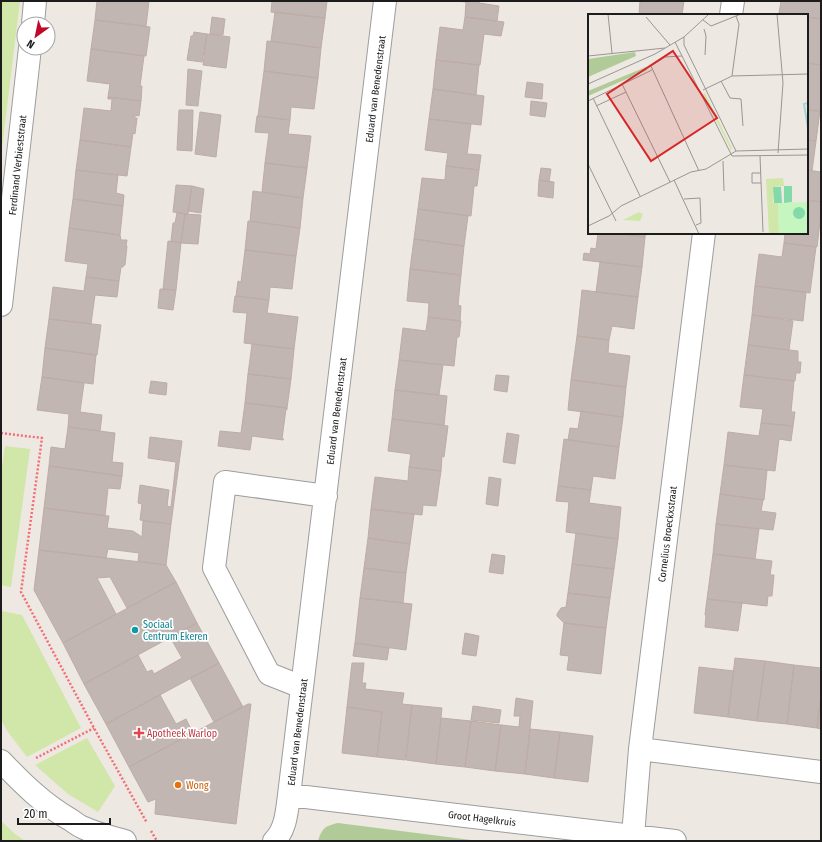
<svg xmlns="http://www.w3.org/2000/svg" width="822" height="842" font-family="'Fira Sans Condensed',sans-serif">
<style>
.grass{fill:#d1e6a9}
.forest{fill:#b0cb98}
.building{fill:#c1b6b2;stroke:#beaca5}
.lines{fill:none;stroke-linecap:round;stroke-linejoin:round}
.minor-casing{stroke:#9d9d9d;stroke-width:24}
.path{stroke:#f36d76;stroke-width:2.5;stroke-dasharray:2 2;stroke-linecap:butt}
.minor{stroke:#fff;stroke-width:22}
.culture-dot{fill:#0f9aa8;stroke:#fff;stroke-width:1.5}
.health-dot{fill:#e0444e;stroke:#fff;stroke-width:1.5}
.food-dot{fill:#e8710a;stroke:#fff;stroke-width:1.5}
.labels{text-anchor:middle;stroke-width:3.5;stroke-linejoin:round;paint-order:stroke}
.street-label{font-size:10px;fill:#1c1c1c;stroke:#fff}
.culture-label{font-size:10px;fill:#0d838f;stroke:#fff;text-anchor:start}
.health-label{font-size:10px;fill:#be3a42;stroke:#fff;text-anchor:start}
.food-label{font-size:10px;fill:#c56008;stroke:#fff;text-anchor:start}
.inset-river{fill:none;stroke:#a4d6d9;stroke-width:2}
.inset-road{fill:none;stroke:#999693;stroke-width:1}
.view{fill:#d62828;fill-opacity:0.15;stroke:#d62828;stroke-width:2}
.inset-edge{fill:none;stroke:#1c1c1c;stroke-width:2}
</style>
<rect width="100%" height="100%" fill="#ede8e2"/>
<!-- grass -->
<path class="grass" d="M1,1h19l-19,155z
M5,446l25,3 -19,138 -10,-2v-112z
M1,611l21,4 59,113 -54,29 -19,-25 -7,-12z
M87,738l28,48 -17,26 -30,-18 -33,-29z
M1,821l14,13 10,7h-24z"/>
<!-- forest -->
<path class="forest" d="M338,823l141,18h-161c4,-13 7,-15 20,-18z"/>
<!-- building -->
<path class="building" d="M97,1h52l-3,25 -51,-6z
M272,1h55l-2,17 -54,-6z
M456,1h23v2l20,3 -2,15 -32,-4 1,-15z
M640,1h44l-2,14h-43z
M781,1h40v18l-14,-2v-2h-15l-13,-2z
M275,12l50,6 -4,30 -50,-7z
M212,17l13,2 -2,16 -13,-1z
M465,17l39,5 -3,14 -17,-2 -4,31 -44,-5 4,-33 23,3z
M807,17l14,2v46l-14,-2z
M95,20l55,7 -4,29 -55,-7z
M194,32l13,2 -5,28 -15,-2 4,-24h2z
M207,34l23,3 -4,31 -23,-3z
M267,41l54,7 -3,30 -54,-7z
M91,49l53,7 -4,30h2l-1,15 -33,-4 2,-13 -23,-3z
M436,60l43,5 -3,30 -43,-6z
M807,63l14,2v46l-14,-1z
M188,69l14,2 -4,35 -12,-1z
M264,71l54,7 -4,31 -23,-2 -1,13 -32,-4z
M527,82l16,2 -1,15 -17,-2z
M433,89l51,7 -3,29 -52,-6z
M108,97l33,4 -2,15 -4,-1v3h2l-2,16 -2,-1 -2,14 -51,-7 4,-32 27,3 1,-12h-4z
M531,101l16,2 -2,14 -15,-2z
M179,110h14l-1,41 -15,-1z
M807,110l13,1 -4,30 -9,-1z
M200,112l21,3 -5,42 -21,-3z
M257,116l33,4 -2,14 23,2 -4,32 -42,-5 4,-30 -14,-1z
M429,119l42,5 -4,30 14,1 -2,15 -33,-4 2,-13 -23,-3z
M80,140l51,7 -4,29 -51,-6z
M807,140l9,1 -4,30 -5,-1z
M265,163l42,5 -4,30 -41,-6z
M446,166l33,4 -2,16h-3l-3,30 -53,-7 4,-31 23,2z
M541,168l10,1 -2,13 -10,-2z
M76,170l42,5 -2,18 8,2 -1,11 -50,-7z
M807,170l14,2v30l-14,-2z
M539,180l15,2 -1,16 -15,-2z
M176,185l16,1 -4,28 -15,-2z
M192,186l12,3 -3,24 -13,-2z
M253,191l50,7 -3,30 -50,-7z
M73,199l50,7 -3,29 -51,-7z
M807,200l14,2v12l-4,33 -33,-4 1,-10h22z
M418,209l50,7 -4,30 -50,-7z
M177,213l8,1 -4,29 -10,-2 2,-18h2z
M185,214l16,1 -3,29 -17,-1z
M248,221l52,7 -4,28 -51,-6z
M69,228l51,7 1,5h6l-1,6h1l-2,19h-1l-1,2h-2l-2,14 -33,-4 2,-13 -23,-3z
M598,233h14l33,4 -3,30 -59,-7 1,-7 6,1 1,-6 5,1z
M612,233h34l-1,4z
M414,239l50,7 -3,29 -51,-6z
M168,241l13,2 -5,47 -13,-1z
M784,243l32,4 -6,46 -55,-7 4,-32 23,3z
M245,250l51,6 -4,33 -22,-2 -1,13 -33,-4 2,-15 3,1z
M600,262l42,5 -4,30 -42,-5z
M410,269l51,6 -3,30 3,1 -1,15 -32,-4 1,-14 -22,-2z
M86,277l33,4 -2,16 -22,-2 -4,29 -42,-5 4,-32 31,4z
M755,286l51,6 -3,29 -51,-6z
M160,289l16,1 -3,20 -15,-2z
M582,290l56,7 -4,32 -22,-3 -3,14 -32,-4z
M235,296l34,4 -2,13 31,4 -4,32 -50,-6 3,-30 -14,-1z
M752,315l41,6 -4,29 -41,-5z
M428,317l33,4 -2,16h-2l-3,29 -55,-6 4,-32 23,3z
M49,319l52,6 -4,30 -52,-7z
M577,336l32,4 -1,13 22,3 -4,31 -55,-7z
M252,344l42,5 -3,30 -43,-5z
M748,345l50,6v11h3l-1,11h-4l-1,8 -51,-6z
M45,348l51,7 -3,29 -51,-7z
M399,360l44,5 -4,30 -44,-5z
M248,374l43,5 -4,29 -42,-5z
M496,375l13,1 -2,16 -13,-2z
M744,375l50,6 -3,31h4l-2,14 -32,-3 2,-14 -23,-2z
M42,377l42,6 -4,29 22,3 -2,16 -32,-4 1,-13 -32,-4z
M571,380l55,7 -3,30 -55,-7z
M151,381l16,2 -1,12 -17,-2z
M395,390l52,6 -3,29 -52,-6z
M245,403l42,5v2l-1,-1 -4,30h2l-1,1 -31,-4 -2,14 -32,-4 2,-15 21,2z
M581,411l42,6 -4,30 -51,-7 2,-12 8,1z
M392,419l56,7 -4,31 -2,-1 -1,15 -32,-4 2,-13 -23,-3z
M761,423l32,3 -2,15 -12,-2 -4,32 -51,-6 4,-33 31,4z
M68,427l47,6 -3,29 11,1 -1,13 -73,-10 2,-19 14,2z
M507,433l12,2 -4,29 -12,-2z
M150,437l32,4 -11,83 -31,-4 2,-16 -4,-1 2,-18 29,5 -2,16 4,1 5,-45 -28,-4z
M564,439l55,8 -4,32 -22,-3 -2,14 -33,-4z
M724,465l43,5 -3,30 -44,-6z
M49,466l73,10 -2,13 -12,-1 -3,28 -61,-8z
M409,467l32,4 -5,35 -13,-1 -1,10 -51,-6 4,-32 33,4z
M489,477l12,2 -3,27 -12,-2z
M558,486l33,4 -2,13 32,4 -3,32 -52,-7 3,-30 -13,-1z
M720,494l43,6 -2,11 15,2 -3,17 -57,-6z
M44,508l65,8 -2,12 26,3 9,6 1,-16 28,3 -5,41 -28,-4 1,-8 -31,-4 -2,9 -67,-8z
M371,509l43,5 -4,30 -42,-6z
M716,524l43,5 -4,30 -42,-5z
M576,533l42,6 -4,30 -42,-5z
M368,538l42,6 -4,29 -42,-5z
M39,550l127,15 10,17 -49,26 -17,-31 -13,1 19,36 -53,29 -29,-53z
M492,554l13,2 -2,18 -14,-2z
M713,554l59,7 -2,14h4l-2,21h-4l-1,10 -60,-7z
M572,564l42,5 -4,29 -42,-5z
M364,568l42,5 -3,30 -43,-5z
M176,582l21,41 -113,61 -21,-41z
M568,593l42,5 -4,30 -42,-5 -7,-7v-2l4,-6 5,-1z
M360,598l52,6 -6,46 -51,-7z
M707,599l35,4 -4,28 -33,-4 1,-12h-1z
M197,623l22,40 -113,61 -22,-40 54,-29 9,17 5,-2 2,4 28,-16 -12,-21z
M564,623l42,5 -5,46 -34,-4 2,-14 -9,-1z
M465,633l14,3 -3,20 -14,-2z
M355,643l34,5 -2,12 -34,-4z
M735,658l30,3 -8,60 -29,-4z
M765,661l29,4 -7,59 -30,-3z
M219,663l24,44 -29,15 -24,-44z
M352,663h12l-2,20h4l-1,6 39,4 -2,11 10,1 -7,55 -28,-3 5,-45 -35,-5z
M794,665l27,3v26l-4,34 -30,-4z
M699,667l35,4 -6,46 -34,-4z
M821,694v35l-4,-1z
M160,695l16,29 10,-5 7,14 -64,34 -23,-43z
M516,698l17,3 -8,73 -30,-3 6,-46 18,2 1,-11h-6z
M248,704h3l-15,120 -81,-10 1,-15 -8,3 -19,-35z
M412,705l30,3 -6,56 -30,-4z
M473,706l28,4 -2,13 -28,-3z
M347,707l35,5 -5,45 -35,-4z
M441,718l30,3 -6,46 -29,-3z
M471,721l30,4 -6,46 -30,-4z
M530,729l30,3 -6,46 -29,-4z
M560,732l33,4 -5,46 -34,-4z"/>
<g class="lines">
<defs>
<path id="minor" d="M731,15l2,-14
M33,24l2,-23
M1,305l29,-257
M302,687l-33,-13 -55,-106 11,-86 101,14
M640,749l181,23
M1,761c21,22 43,44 70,59 4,3 8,6 13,8 13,6 27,9 41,13
M289,795l386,46
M633,836l7,-87 64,-516
M274,841c12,-11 13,-31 15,-46l96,-794"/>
</defs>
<!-- minor casing -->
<use href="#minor" class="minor-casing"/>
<!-- path -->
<path class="path" d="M1,433l41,5 -21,154 73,136 53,95
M36,758l58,-30
M151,831l6,10"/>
<!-- minor -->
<use href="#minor" class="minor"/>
</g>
<!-- markers -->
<circle class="culture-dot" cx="135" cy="630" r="4"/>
<path class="health-dot" d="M137 727h4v4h4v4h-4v4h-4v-4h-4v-4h4z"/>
<circle class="food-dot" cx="178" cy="785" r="4"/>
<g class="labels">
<!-- street labels -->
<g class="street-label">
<text transform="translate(375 89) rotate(-83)" y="4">Eduard van Benedenstraat</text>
<text transform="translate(17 165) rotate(-84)" y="4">Ferdinand Verbieststraat</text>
<text transform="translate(336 411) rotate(-83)" y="4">Eduard van Benedenstraat</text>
<text transform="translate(667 534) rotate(-83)" y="4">Cornelius Broeckxstraat</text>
<text transform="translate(297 732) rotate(-83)" y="4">Eduard van Benedenstraat</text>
<text transform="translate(482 818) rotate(7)" y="4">Groot Hagelkruis</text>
</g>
<!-- culture labels -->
<g class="culture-label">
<text x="143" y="628">Sociaal<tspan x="143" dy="12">Centrum Ekeren</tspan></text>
</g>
<!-- health labels -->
<g class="health-label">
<text x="147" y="737">Apotheek Warlop</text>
</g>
<!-- food labels -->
<g class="food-label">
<text x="186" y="789">Wong</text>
</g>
</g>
<!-- overview -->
<g transform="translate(588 14)">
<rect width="220" height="220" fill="#ede8e2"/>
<path d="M117,79l27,55 -1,2 -28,-56zM195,164l1,8 -11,1v16h5l1,31h-10l-3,-55zM51,198l4,2 -3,7 -17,-1z" fill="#d1e6a9"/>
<path d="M47,38l1,4 -48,21v-18zM58,53l1,3 -59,26v-5z" fill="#b0cb98"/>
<path d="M220,188v32h-29l-1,-31z" fill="#c5f6c0"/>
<path d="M196,172h8v16l-8,1zM185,173h8l1,16h-8zM205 199a6 6 0 1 1 12 0a6 6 0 1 1-12 0Z" fill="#83daa9"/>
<path class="inset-river" d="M220,89l-4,1 4,24"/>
<path class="inset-road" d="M20,0l4,39M189,0l6,69 -5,70M58,3l24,28M115,6l8,6 30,-12M116,15l2,7 -1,19M96,23v8l52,106M87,28l57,114 76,-1M0,42l77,-8M94,42l-17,1 -14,9 48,105M144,62l7,-52 -3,-8M133,67l9,17 11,1 2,27M0,70l67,-30 29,-17 25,-23M34,70l48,98M115,76l29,-14 76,-2M5,84l47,98M0,87l64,-31M8,92l30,-14M172,142l3,76M135,147l1,30M0,150l28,57M173,159h-9v10h9M86,166l25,54M96,185l16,-1 1,25 -5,2M0,212l21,-10 12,-10 70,-34 15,-3 30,-18 72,-2"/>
<path class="view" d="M85,37l44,67 -66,43 -44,-67z"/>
<rect width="220" height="220" class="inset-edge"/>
</g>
<!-- border -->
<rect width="822" height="842" fill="none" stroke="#1c1c1c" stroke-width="4"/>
<!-- north arrow -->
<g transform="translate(36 36) rotate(213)"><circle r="19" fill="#ffffff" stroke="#a4a4a4"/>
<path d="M0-3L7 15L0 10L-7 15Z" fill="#c00928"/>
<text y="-6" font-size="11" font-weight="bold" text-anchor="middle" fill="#1c1c1c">N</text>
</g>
<!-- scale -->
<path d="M18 818v6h92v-6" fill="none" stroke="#1c1c1c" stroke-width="2"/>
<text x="24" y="818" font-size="12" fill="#1c1c1c" stroke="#ffffff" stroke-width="3" paint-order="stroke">20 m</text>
</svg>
